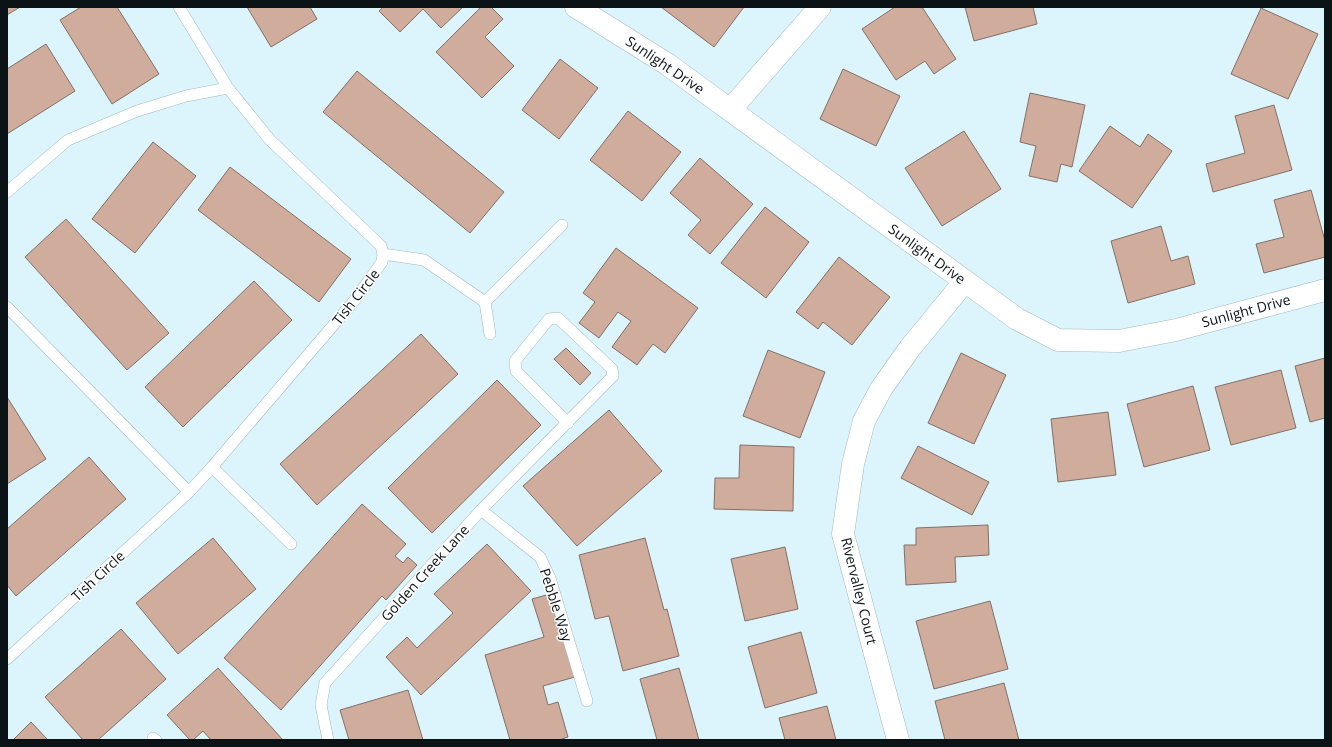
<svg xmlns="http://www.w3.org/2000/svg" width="1332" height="747" font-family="'Open Sans',sans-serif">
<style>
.building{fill:#cfac9c;stroke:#837067}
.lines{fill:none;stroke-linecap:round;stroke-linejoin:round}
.lane-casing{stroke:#a2b9c1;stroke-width:12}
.street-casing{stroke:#a2b9c1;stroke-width:23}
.lane{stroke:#fff;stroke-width:11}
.street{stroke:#fff;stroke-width:22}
.labels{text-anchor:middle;stroke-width:3;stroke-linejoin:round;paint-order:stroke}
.street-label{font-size:14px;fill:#0b1316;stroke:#fff}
</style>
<rect width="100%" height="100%" fill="#dcf4fc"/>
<!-- building -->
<path class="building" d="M7,7h13l-13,8z
M81,7h36l42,67 -47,30 -52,-84z
M247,7h63l7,12 -46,28z
M383,7h80l-22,21 -18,-19 -23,23 -21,-21z
M481,7h10l12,12 -18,18 29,29 -32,32 -46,-46z
M661,7h83l-30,40z
M895,7h27l34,52 -22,15 -9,-13 -29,19 -34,-51z
M965,7h68l4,17 -63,17z
M1261,8l57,26 -30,65 -57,-25z
M46,44l29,47 -68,43v-65z
M560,59l38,29 -39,51 -37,-29z
M843,69l57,27 -24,50 -56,-27z
M357,71l147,121 -34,41 -147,-121z
M1030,93l55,12 -13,62 -11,-3 -4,18 -28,-6 7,-30 -16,-4z
M1274,105l18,65 -79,22 -7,-28 39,-11 -10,-37z
M628,111l53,41 -39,49 -52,-41z
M1110,126l30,21 8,-13 24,17 -40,57 -53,-37z
M964,131l37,58 -59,37 -37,-58z
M153,142l43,34 -61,77 -43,-34z
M700,158l53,46 -43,50 -22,-19 13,-15 -31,-27z
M230,167l121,92 -32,43 -121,-92z
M1311,190l14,51v16l-61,16 -8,-29 28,-7 -10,-37z
M765,207l44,35 -43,56 -45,-35z
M66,219l103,114 -42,37 -102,-113z
M1161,226l10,35 17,-5 7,28 -67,19 -17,-62z
M616,248l82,60 -33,45 -12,-9 -16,21 -25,-18 19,-26 -13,-9 -19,26 -20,-15 16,-21 -12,-9z
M839,257l51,40 -38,48 -29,-23 -5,7 -22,-17z
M254,281l38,39 -109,107 -38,-40z
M421,334l37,40 -141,131 -37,-41z
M566,348l25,25 -11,12 -26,-26z
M768,350l57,22 -25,66 -57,-22z
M961,353l45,22 -32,69 -46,-21z
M1325,358v60l-15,4 -15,-56z
M1281,370l15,58 -65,17 -16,-58z
M497,380l44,45 -109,108 -44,-45z
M1193,386l17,64 -66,17 -17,-63z
M7,397l39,62 -39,25z
M609,410l53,61 -85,75 -54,-60z
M1108,412l8,63 -58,7 -7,-63z
M740,445l54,2 -1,64 -79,-2 1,-31h24z
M918,446l71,36 -17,33 -71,-37z
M89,457l37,42 -110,97 -9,-11v-56z
M362,504l44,40 -11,12 8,7 5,-6 9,8 -31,35 -4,-4 -101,114 -57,-52z
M988,525l1,30 -34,2 1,25 -50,3 -2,-40h12v-17z
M213,538l43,51 -78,65 -42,-51z
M645,538l19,72 3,-1 12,47 -56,15 -14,-55 -14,3 -16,-64z
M487,544l44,47 -110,104 -35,-38 21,-20 10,11 36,-35 -19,-19z
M785,547l13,62 -53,12 -14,-62z
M550,594l25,83 -32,9 5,19 10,-3 10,35 -9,3h-49l-25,-85 59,-18 -12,-38z
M990,601l18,68 -74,20 -18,-68z
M121,629l45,50 -68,61h-15l-38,-43z
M801,632l16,61 -52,15 -17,-61z
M218,668l65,72h-72l-8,-9 -10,9h-3l-23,-25z
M679,668l20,72h-42l-17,-61z
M1004,683l15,57h-74l-10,-39z
M408,690l15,50h-74l-9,-30z
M827,706l9,34h-51l-6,-22z
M31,722l17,18h-35z"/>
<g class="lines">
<defs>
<path id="lane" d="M179,7l49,81
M7,192l61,-52 69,-29 49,-15 42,-8 42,52 111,106 2,8 -1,8 -28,39 -142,166 -23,25 -182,167
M383,254l41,6 61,42 5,32
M485,302l77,-77
M7,307l182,185
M212,467l79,77
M481,510l59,47 10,21 37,123
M153,738l3,2
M328,740l-7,-35 4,-22 156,-173 132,-134 -1,-7 -54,-51 -9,1 -34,42 1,10 52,52"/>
<path id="street" d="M576,7l91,57 350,255 41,21 61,1 57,-11 149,-40
M730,110l90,-103
M898,740l-55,-206 10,-70 11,-43 17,-32 29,-41 55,-67"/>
</defs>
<!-- lane casing -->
<use href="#lane" class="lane-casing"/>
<!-- street casing -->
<use href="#street" class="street-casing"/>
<!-- lane -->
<use href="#lane" class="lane"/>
<!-- street -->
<use href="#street" class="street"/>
</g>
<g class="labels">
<!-- street labels -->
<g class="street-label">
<text transform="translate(665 65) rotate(34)" y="5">Sunlight Drive</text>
<text transform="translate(927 254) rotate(36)" y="5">Sunlight Drive</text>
<text transform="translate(356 297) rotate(-52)" y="5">Tish Circle</text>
<text transform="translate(1246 311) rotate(-15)" y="5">Sunlight Drive</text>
<text transform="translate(425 573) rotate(-48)" y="5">Golden Creek Lane</text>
<text transform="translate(98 576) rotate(-43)" y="5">Tish Circle</text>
<text transform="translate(859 591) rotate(76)" y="5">Rivervalley Court</text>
<text transform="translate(556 605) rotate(72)" y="5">Pebble Way</text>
</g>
</g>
<!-- border -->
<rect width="1332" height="747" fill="none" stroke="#0b1316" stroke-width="16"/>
</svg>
